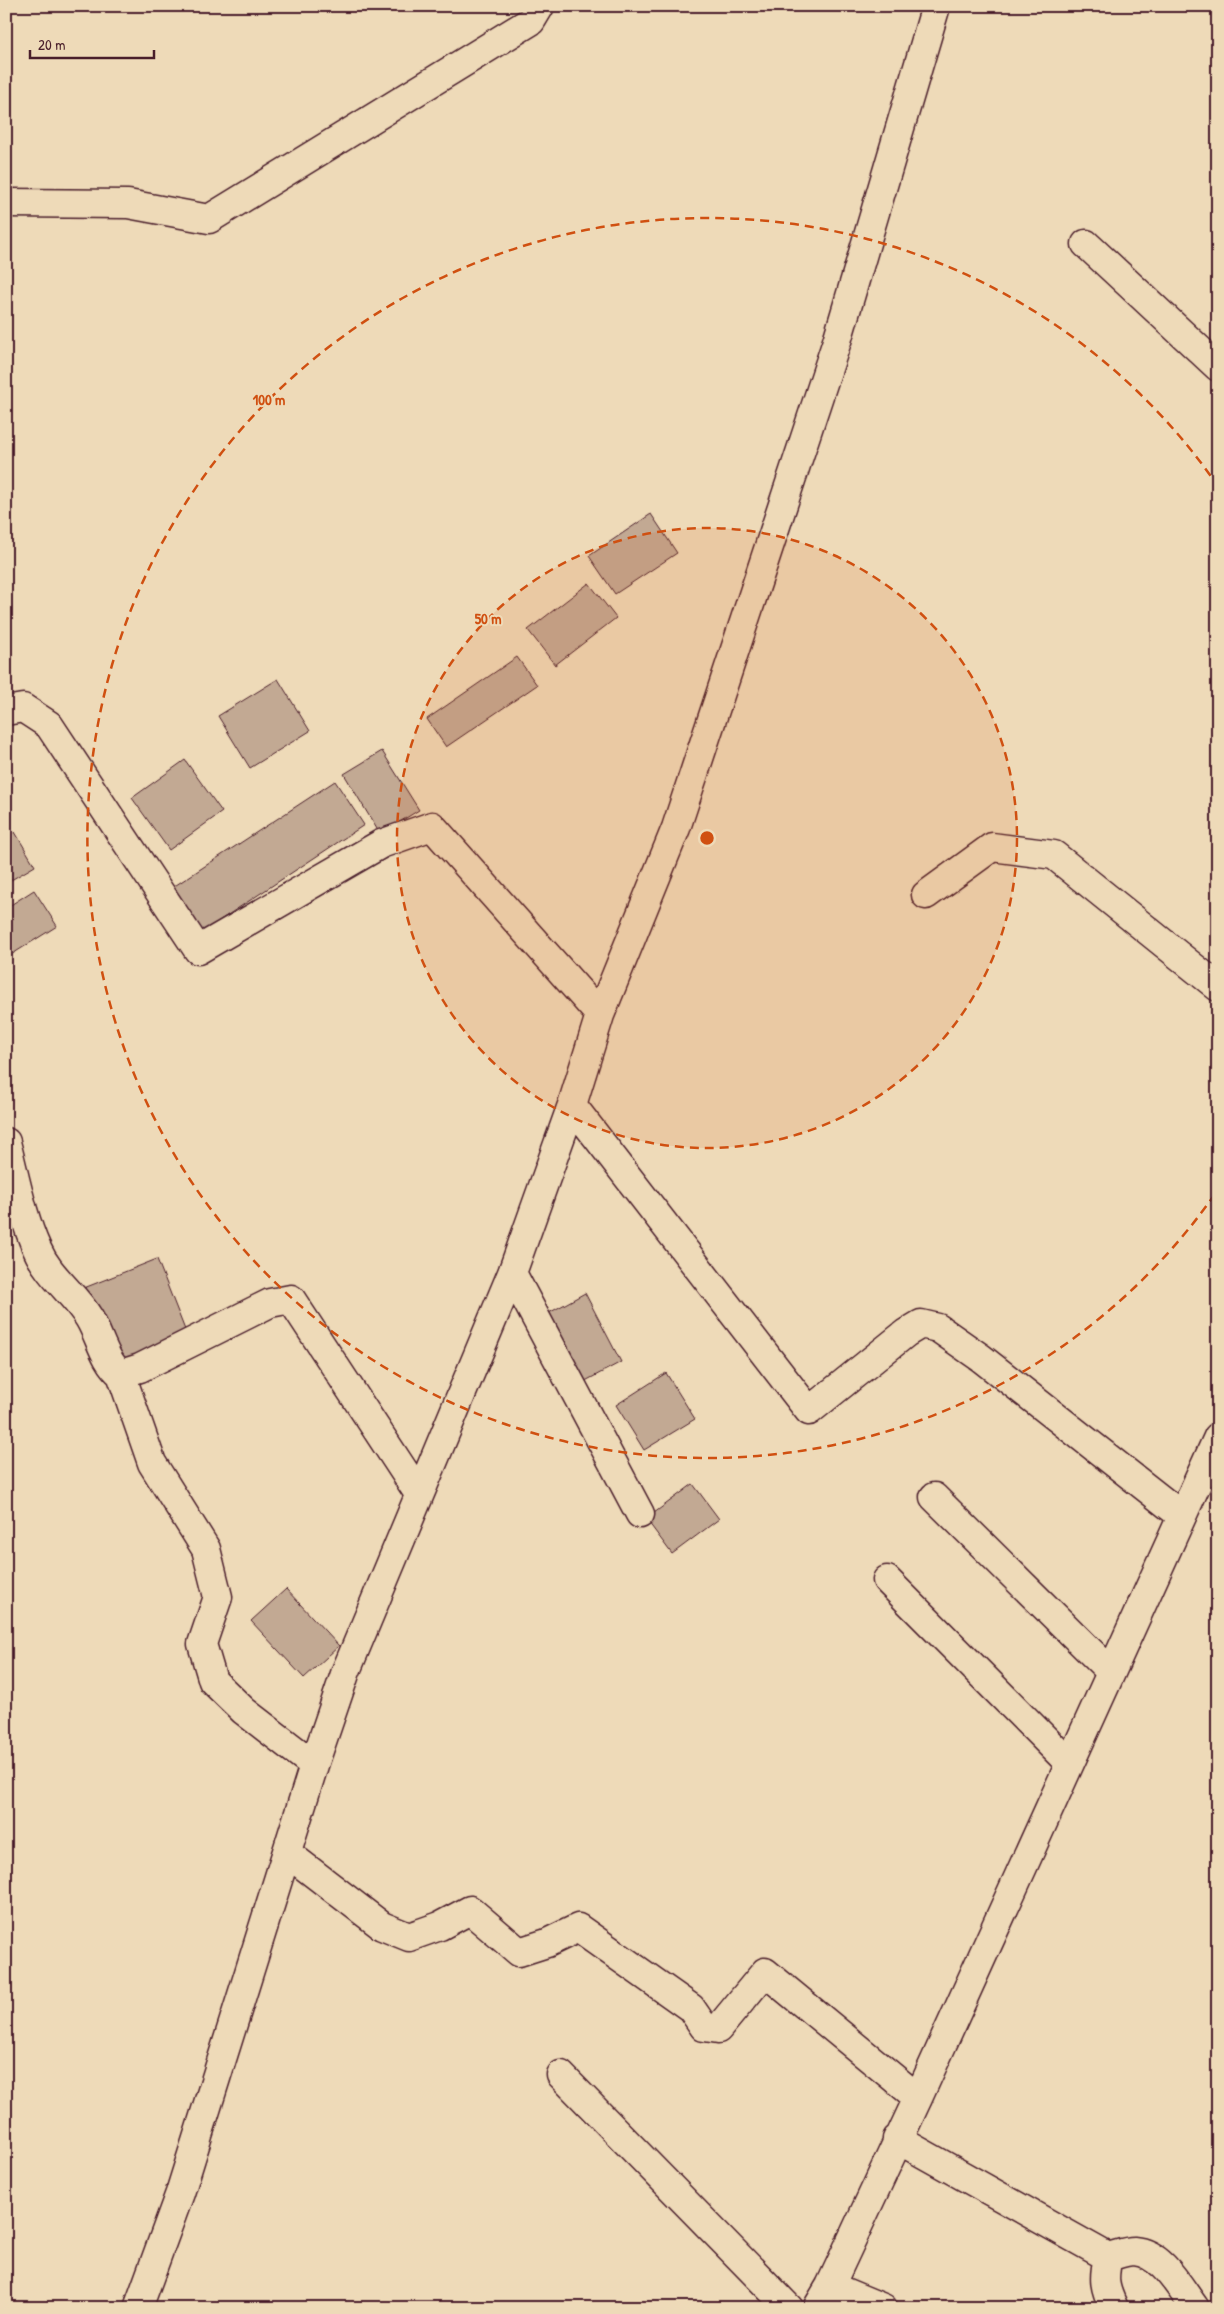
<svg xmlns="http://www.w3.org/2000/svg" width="1224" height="2314" font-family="'Patrick Hand',sans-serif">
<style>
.building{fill:#c2a993;stroke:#4a1f2b}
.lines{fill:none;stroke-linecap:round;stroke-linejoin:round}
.minor-casing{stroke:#4a1f2b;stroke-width:31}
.minor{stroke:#eedab8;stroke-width:28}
.ring{fill:none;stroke:#d05011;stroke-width:2.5;stroke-dasharray:9 6}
.centre{fill:#d05011;stroke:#eedab8;stroke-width:2.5}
.ring-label{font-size:15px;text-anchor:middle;font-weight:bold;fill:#d05011;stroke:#eedab8;stroke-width:4;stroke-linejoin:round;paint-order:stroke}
</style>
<rect width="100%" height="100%" fill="#eedab8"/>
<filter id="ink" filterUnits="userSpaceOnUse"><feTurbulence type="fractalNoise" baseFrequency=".02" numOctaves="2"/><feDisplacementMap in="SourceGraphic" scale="10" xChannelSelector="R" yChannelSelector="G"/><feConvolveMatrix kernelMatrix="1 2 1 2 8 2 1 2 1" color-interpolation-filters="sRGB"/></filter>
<g filter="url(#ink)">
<!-- building -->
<path class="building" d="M651,514l26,39 -62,41 -26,-38z
M589,583l27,35 -61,47 -27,-35z
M517,657l20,28 -91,62 -19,-28z
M278,679l32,52 -60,37 -32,-52z
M382,751l37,59 -39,24 -36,-60z
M185,760l37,52 -53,38 -37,-52z
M335,781l29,44 -165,109 -29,-45z
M15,832l20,34 -29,17v-46z
M34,890l23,36 -51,32v-50z
M157,1259l30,76 -73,29 -30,-76z
M585,1293l36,69 -47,25 -36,-68z
M666,1373l29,46 -51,31 -28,-45z
M693,1484l26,35 -47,35 -26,-35z
M286,1589l53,57 -35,32 -53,-57z"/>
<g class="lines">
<defs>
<path id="minor" d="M6,203l122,1 81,15 322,-198 9,-15
M1086,244l132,123
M6,711l17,-3 26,17 149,225 183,-106 51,-18 168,189
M926,895l66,-48 62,8 164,132
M572,1105l237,306 97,-78 15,-9 17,4 43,30 201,158
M6,1142c9,35 16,74 31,107 12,28 37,44 52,69 11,18 15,43 32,56l19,-6 130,-65 21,-4 128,195
M512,1273l128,241
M121,1374l31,89 54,86 12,48 -16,47 11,37 31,30 70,54
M934,1497l177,175
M887,1580l182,183
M287,1853l95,73 27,11 31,-11 30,-16 49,42 28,-9 31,-15 113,80 13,19 14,2 47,-57 153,126
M561,2075l228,233
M897,2139l211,118c8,-2 18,-6 26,-6 28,2 46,37 61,57
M1108,2257c-5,22 -4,30 6,51
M830,2286l53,22
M138,2308l42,-115 134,-428 32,-94 166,-398 60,-168 28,-90 76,-187 161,-487 99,-335
M817,2308l13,-22 88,-188 300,-661"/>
</defs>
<!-- minor casing -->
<use href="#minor" class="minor-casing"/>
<!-- minor -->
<use href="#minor" class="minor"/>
</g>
</g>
<!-- distance rings -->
<circle cx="707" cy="838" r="310" fill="#d05011" fill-opacity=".12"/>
<g class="ring">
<circle cx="707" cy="838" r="310"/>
<path d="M1215 1194A620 620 0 1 1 1215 482"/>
</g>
<circle cx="707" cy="838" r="8" class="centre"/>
<g class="ring-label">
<text x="269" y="405">100 m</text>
<text x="488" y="624">50 m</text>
</g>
<!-- margin -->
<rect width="1224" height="2314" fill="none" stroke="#eedab8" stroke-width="25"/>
<rect x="12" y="12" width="1199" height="2289" fill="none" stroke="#4a1f2b" stroke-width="2" filter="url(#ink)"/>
<!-- scale -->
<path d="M30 50v8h124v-8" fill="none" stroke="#4a1f2b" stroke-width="2.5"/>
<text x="38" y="50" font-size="15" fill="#4a1f2b" stroke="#eedab8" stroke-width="4" paint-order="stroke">20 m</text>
</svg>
